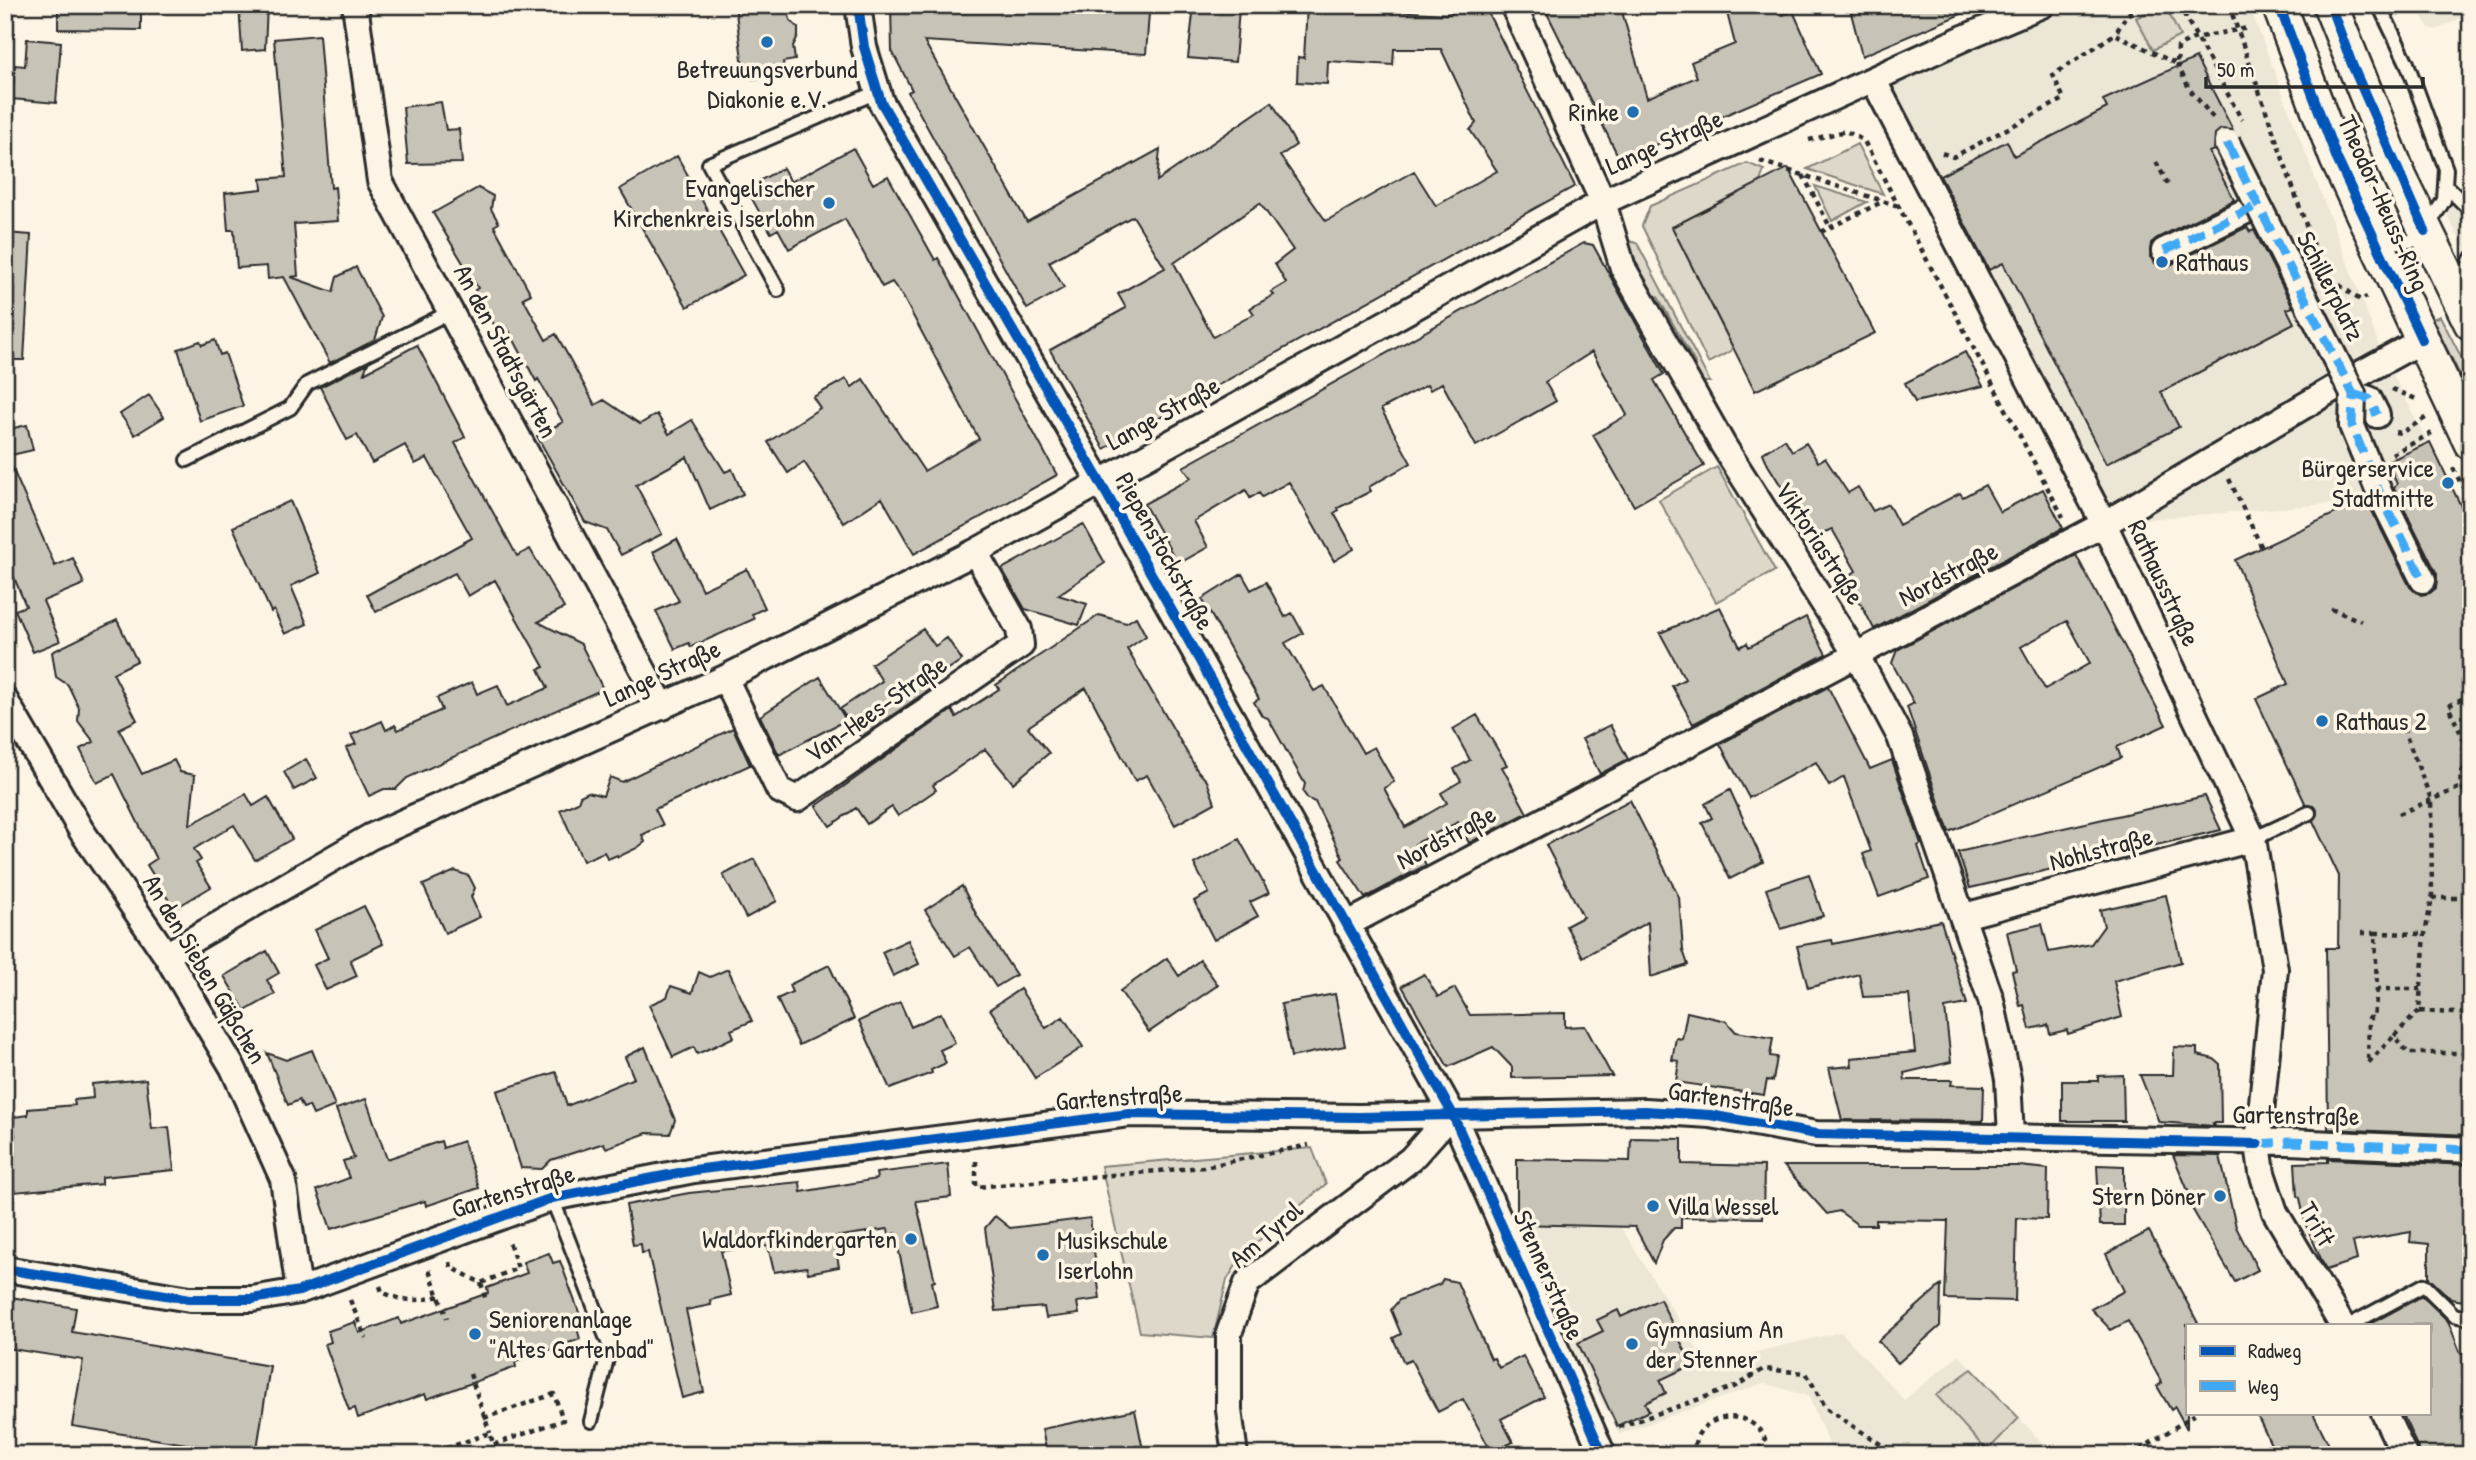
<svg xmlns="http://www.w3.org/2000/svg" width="2476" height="1460" font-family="'Patrick Hand',sans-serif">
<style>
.built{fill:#ece6d7}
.green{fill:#ded8ca;stroke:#84827a;stroke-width:2}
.building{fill:#c8c3b7;stroke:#2b2b2b;stroke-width:2;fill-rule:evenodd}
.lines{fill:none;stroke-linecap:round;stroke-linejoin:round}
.lane-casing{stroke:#2b2b2b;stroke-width:18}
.street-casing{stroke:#2b2b2b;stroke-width:30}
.secondary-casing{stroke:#2b2b2b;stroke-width:38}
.path{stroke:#2b2b2b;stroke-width:4.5;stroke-dasharray:5 5;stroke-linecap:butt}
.lane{stroke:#fcf5e5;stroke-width:12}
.street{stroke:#fcf5e5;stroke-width:24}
.secondary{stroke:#fcf5e5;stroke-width:33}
.street-bridge-casing{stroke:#2b2b2b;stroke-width:30;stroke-linecap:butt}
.street-bridge{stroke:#fcf5e5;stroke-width:24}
.quiet{stroke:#3fa9f5;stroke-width:9;stroke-dasharray:18 9;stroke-linecap:butt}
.cycleway-casing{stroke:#fcf5e5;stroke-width:15}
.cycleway{stroke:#0057b8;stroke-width:10}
.poi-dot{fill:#1f6fb2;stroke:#fcf5e5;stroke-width:2.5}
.labels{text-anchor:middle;stroke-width:7;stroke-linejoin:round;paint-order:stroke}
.poi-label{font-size:26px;fill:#2b2b2b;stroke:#fcf5e5;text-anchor:start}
.street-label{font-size:26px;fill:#2b2b2b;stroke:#fcf5e5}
</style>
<rect width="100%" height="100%" fill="#fcf5e5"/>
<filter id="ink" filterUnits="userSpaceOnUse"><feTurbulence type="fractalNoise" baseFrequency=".0143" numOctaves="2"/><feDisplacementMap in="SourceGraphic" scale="14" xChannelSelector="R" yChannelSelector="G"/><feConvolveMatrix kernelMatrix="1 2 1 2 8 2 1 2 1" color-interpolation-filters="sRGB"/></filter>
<g filter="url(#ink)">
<!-- built -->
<path class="built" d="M2082,5h167l133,348 89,174v630l-75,-7 -10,-407 16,-172 -39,-70 -250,21 -230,-436z
M2417,5h54v8l-35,17 -8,-3z
M2471,190v71l-27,-52z
M1505,1220l114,4 87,140 135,-32 63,68 55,-45 95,100h-220l-26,-59 -44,-13 -145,51z"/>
<!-- green -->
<path class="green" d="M2161,5h4l15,31 -27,14 -17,-32z
M1857,144l26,50 -76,-25z
M1747,163l17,7 -4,12 -88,45 60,119 -1,5 -23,12 -66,-137 8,-20z
M1815,186l52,16 -35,19z
M1628,241l9,2 73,139h-13l-5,-7 3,-12 -37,-66 -12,-6 -17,-36z
M2440,316l31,60v21l-39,-78z
M1717,467l58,104 -59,31 -57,-102z
M1312,1148l14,36 -83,70 -16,26 -14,58 -73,-6 -39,-166z
M1972,1369l47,49 -32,33 -51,-56z"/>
<!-- building -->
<path class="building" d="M58,5h83v25l-83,-1z
M239,5h28l-2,44 -23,2z
M735,5h52l3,15 8,8v8l-5,10 2,14 -12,2 2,12 -32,5 -1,-13 -9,1z
M891,5h111l147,8 -3,41 -222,-13 103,181 133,-73 -3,32 115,-79 24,43 -16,11 46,65 88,-50 22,35 61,-35 -27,-41 6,-7 -35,-74h-47l-1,16 -65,-4 -1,23 -30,-2 1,-25 6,1 3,-52 140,8 37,-9 91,181 -471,263 -54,-99 76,-42 -8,-14 47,-26 -32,-52 -84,46 15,26 -37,21 -119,-217 4,-2 -20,-39zM1260,203l33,47 -18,14 11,19 -15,9 3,3 -24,13 4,6 -41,23 -39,-74z
M1194,5l45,3 -4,54 -47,-4z
M1543,5h77l27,93 50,-21 -6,-15 44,-18 -10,-39h55l3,10 10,-4 28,63 -201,86z
M1849,5h131v1l-118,50z
M319,35l12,153 4,-1 3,34 -44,3 4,52 -7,1 42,15 4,-15 19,-10 26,50 -7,23 -45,23 -46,-86 -16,2 -1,-13 -30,2 -3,-38h-6l-3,-37 37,-4 -1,-10 25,-2 -12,-138z
M27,39l34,3 -5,61 -44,-4 3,-34 10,1z
M2196,58l37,72 -12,-1 -6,5 -1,16 -5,2 25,48 -77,38 -6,5 -1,14 6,7 14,1 77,-38 3,5 4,-2 39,77 -6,2 7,14 -133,69 18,35 -73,37 -103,-201 -14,7 -49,-94 67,-35 7,15 93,-48 -4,-8z
M441,102l5,28 13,-1 3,34 -54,1 -5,-57z
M853,148l20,36 15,-8 47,84 3,-2 119,217 -143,79 -32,-56 -38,25 -40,-61 -16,11 -20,-31 52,-34 -7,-11 33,-18 6,8 11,-8 61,92 55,-32 -76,-142 -11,-15 -10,5 -37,-68 -56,30 -11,-20 -7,4 -25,-45 37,-20 8,14z
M677,156l67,119 -57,32 -67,-118z
M1788,168l87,165 -120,58 -83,-164z
M478,188l15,8 -2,13 8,14 -5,3 37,68 -8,4 23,42 10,-6 39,71 9,-5 36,24 17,-10 12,20 23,-14 33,52 7,-3 11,25 -33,16 -23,-53 -51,28 26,49 -41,21 -14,-25 -22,-8 -48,-86 26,-14 -25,-43 -2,2 -29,-54 -9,5 -23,-42 3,-2 -45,-75z
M5,233l26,2 -7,125h-19z
M1584,243l9,2 71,129 -10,6 50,86 -70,40 -41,-71 34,-20 -35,-63 -47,30 11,19 -80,45 -34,-63 -12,7 -3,-5 -46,24 30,54 -42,24 2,4 -33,17 1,2 -5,3 20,36 -20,12 -45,-79 -27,15 -3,-4 -9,5 -4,-8 -52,31 14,26 -30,17 -34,-60 47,-26 -8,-11z
M215,340l5,15 5,-2 18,53 -43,15 -22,-72 22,-8 2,4z
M417,345l48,92 -10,6 62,113 13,-7 34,59 -26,14 43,22 22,45 -196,89 -11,11h-12l-15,7 -23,-48 10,-4 -5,-9 31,-14 4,9 9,-5 3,5 44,-20 -5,-12 35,-16 5,12 21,-9 9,21 41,-18 -9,-19 5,-2 -49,-87 -27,16 -13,-23 -79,39 -9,-17 105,-57 -45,-80 -12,6 -10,-19 -33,18 -15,-28 -10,5 -27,-53 48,-24 -4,10z
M1965,352l18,34 -68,16 -10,-19z
M149,395l15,22 -29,18 -15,-21z
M27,425l6,25 -26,6 48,110 18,-8 11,26 -41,17 17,40 -27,11 -18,-42 11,-4 -21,-50v-126z
M1785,439l7,12 14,-8 12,19 7,-4 23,35 10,-6 15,24 15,-7 11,21 61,-32 3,4 22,-12 15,27 43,-23 20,39 -189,101 -27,-52 9,-6 -24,-42 -19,8 -45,-72 -5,-12z
M2430,442l41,85v608l-143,-6 -2,-181h12l1,-72 -26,-55 4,-11 -4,-4 -7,-1 -50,-106 32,-15 -53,-124 131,-61 44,88 11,8 9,-2 6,-5 1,-14 -43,-86 3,-4 -10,-22z
M290,501l30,72 -29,13 16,38 -22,10 -11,-24 -3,2 -38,-85z
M1083,524l22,39 -47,32 29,9 -8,21 -54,-16 -23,-40z
M677,539l25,51 45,-21 18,39 -13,6 2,5 -63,28 -2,-4 -14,6 -19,-38 23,-10 -26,-49z
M2076,555l90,170 -49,22 4,11 -172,74 -42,-125 7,-4 -22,-40 5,-13zM2067,621l23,42 -45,26 -24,-42z
M1242,574l9,16 15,-8 19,35 7,-4 11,20 -18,10 29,48 10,-5 39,67 11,-6 20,35 -10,6 21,39 42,-24 -6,-10 20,-12 -7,-12 16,-9 -17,-31 24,-14 30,50 -5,2 25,46 -58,30 -11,-21 -43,22 11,21 -61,33 -25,-38 3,-2 -28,-56 -7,-3 -5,-7 2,-8 -37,-66 -6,-2 -8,-14 5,-3 -57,-100z
M1720,607l20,40 7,-4 2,4 57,-30 20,37 -133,70 -21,-38 13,-7 -25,-46z
M1099,615l27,8 10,-6 10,19 -19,13 70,121 10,11 8,22 -40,22 -28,-50 -12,6 -49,-93 -58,39 21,26 -36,30 -28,-34 -52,36 3,5 -38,26 -6,-9 -25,17 -11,-16 -26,18 -14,-20 136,-96 4,7 43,-28 -3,-4z
M117,620l20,41 -24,12 24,47 -18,9 23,45 32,-14 6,12 15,3 -5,50 56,-31 7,12 15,-9 24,42 -37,21 -21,-35 -40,24 7,11 -5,3 15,24 -37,22 -27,-44 9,-6 -42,-85 -17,9 -17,-34 14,-7 -16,-21 1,-13 -11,-23 -12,-8 -4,-25z
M923,629l12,17 12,-8 15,22 -30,20 4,5 -75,52 -21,-28 42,-28 -11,-17z
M820,677l26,43 -67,35 -19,-39z
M1828,687l42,82 22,-9 29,84 -3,2 11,33 -50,18 -16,-43 8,-3 -27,-74 -15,9 -13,-24 -67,36 -29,-54z
M1610,725l18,34 -28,15 -18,-35z
M733,728l17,37 -95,44 8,16 -21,10 3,7 -8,6 -19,9 -1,-2 -9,4 -4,-7 -21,9 -23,-51 18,-8 2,-6 8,-4 15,4 7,-19 12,5z
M306,759l11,19 -23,12 -10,-18z
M1730,790l33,72 -33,17 -28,-56 10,-5 -7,-14z
M2205,796l16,34 -251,58 -12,-36z
M1630,800l49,97 4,53 5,15 -37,12 -3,-55 -65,35 -17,-31 17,-9 -37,-72z
M1239,839l30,54 -19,9 8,14 -44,24 -20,-39 15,-8 -15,-29z
M754,859l23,42 -31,17 -23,-43z
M455,871l14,5 6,12 -4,9 9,20 -35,16 -22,-48z
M1809,874l14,42 -42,13 -15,-40z
M962,886l15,30 39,59 -20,12 -26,-40 -15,9 -30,-46z
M2166,895l15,67 -67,19 8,36 -54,17 -1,-4 -17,4 -2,-9 -18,4 -6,-24 -4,1 -8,-35 4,-1 -9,-38 35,-8 7,28 42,-8 13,-18 -4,-16z
M364,906l19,38 -33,16 7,16 -31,14 -12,-25 14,-7 -13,-28z
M1941,921l26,83 -22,4 6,54 -47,11 1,7h47l-1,5 33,1 -1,35 -141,-1 -13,-52 23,-2 -1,-8 64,-6 -6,-57 -46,2 -4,-23 -51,14 -11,-42 35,-6 1,4z
M908,940l11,24 -26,12 -11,-24z
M267,951l12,22 -12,7 8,14 -30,17 -21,-35z
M1167,958l12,18 21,-16 18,25 -69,47 -29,-41z
M829,965l25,54 -55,26 -22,-46 15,-7 -3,-7z
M728,969l24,52 -21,9 3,7 -19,9 -18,8 -3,-7 -21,10 -24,-52 18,-8 4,-11 21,7 7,-21 11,5z
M1424,974l14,23 17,-9 15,27 95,-2v14l20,-1 27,50 -100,2v-11l-19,-20 -45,20 -46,-81z
M1020,989l26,39 17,-11 20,30 -48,31 -45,-69z
M1335,994l10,52 -54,11 -10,-53z
M900,1002l11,25 30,-14 14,30 -15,7 6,13 -15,7 1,3 -42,16 -31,-68z
M1687,1012l39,9 10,11 37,6 -3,18 7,1 -4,24 -6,-1 -3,15 -88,-13 3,-21 -7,-1 4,-22 6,1z
M645,1047l30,73 -5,14 -23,-1 -41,15 -2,-5 -53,17 -9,9 -21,-1 -24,-77 59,-19 11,34 67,-28 -9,-21z
M2174,1047l23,1v7l17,4 6,5 1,59h-8l1,3 -55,-4 -19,-47h33z
M312,1050l23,56 -22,9 -4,-9 -6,2 -4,-8 -11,5 -21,-52 19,7z
M2123,1075l1,46h-62v-40h36v-5z
M146,1079l6,50 17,-2 5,43 -72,7v7l-88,8 -5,-55 6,-1 -2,-19 15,-2v-6l47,-4 -1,-5 19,-2 -1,-14z
M366,1099l21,60 54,-18 2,7 20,-7 16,47 -53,18 -1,-5 -94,28 -14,-39 32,-12 -6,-17 11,-3 -18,-49z
M1631,1138l51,1v25l82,2 -1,52 -82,-1v11h-7l-11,12 -9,23 -19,-36 -118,-3v-65l113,2z
M2173,1155l47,1 16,71 22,43 -23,12 -45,-77h4z
M2328,1159l143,6v137l-20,-3 -22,-21v-34l-19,-2 1,-10 -58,10 4,18 -31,10 -21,-47 -5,-25 -3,-2 -2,-33 33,-1z
M948,1164l3,33 -35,4 19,80 -3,1 5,24 -25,6 -17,-79 -6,2 -1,-6 -54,8 5,30 -31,6 -1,-6 -33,5 -6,-26 -47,5 10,44 -21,5 1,5 -25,5 18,82 -22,6 -34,-146 -6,1 -1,-9 -8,1 -7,-40 63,-12 111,-11 1,10 76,-13 -1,-6z
M2097,1165l27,1v59h-24z
M1784,1166h235l29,3 -1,50 -30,-1 -2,83 -70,-2 3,-78 -72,-1v5h-18l-19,-14 -12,3z
M995,1216l15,12 80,-10 10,81 -23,3 2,12 -33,4 -2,-11 -48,4 -11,-83z
M2149,1231l50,94h-12v104l-12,-22 -4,3 -14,-24 5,-3 -34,-62 -17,9 -20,-21 33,-18 -18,-37z
M549,1253l4,10 7,-2 24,65 -7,2 3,11 -65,23 1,5 -89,32 -2,-5 -67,24 -3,-10 -6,2 -24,-66 6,-2 -3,-11 27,-9 4,11 40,-15 2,6 87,-31 -1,-5 40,-15 -4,-11z
M1443,1279l14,3 34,77 3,-1 5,10 24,-12 21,41 -43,22 12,23 -21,11 -29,-54 -25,13 -27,-52 -7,3 -11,-25 8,-4 -10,-24 8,-10 41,-16z
M1941,1285l-1,41 -42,37 -20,-22z
M5,1296l71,12 -4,24 198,34 -14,89 -184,-29 11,-66 -78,-12z
M2422,1296l26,25 13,33 10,-4v105h-50l-19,-42h27v-88h-61z
M1660,1299l32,66 -32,15 6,13 -21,10 4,8 -32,15 -39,-83 25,-12 -6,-11 21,-10 3,7z
M1135,1410l9,45h-97l-5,-26z
M2256,1413h57l21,42h-58z"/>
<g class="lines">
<defs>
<path id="lane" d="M2445,185l26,26
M2379,234l19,8 14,-1 13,-10 19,-31 2,-31 -39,-106 -28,-58
M2459,288l12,-29
M778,290l-69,-126 168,-72
M187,460l103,-52 17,-24 143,-72
M2253,839l56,-26
M552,1198l58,149 -19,74
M2350,1325l74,-40 30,30 17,4"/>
<path id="street" d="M355,5l25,176 283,526
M858,5l6,42 17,55 219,380 352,631 151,342
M1513,5l90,197 20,66 100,177 134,211 43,81 91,263 17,79 3,57
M1874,81l230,443 149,315 22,130 -17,175 4,29 13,39 67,113
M2164,251l92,-45
M2353,394l16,5 8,16
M2380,494l43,86
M725,678l54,112 18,9 224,-154 -2,-16 -44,-77
M5,700l76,130 85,125 67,113 50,111 16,112
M1964,916l289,-77
M1346,925l758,-401 227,-134 91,-50
M166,955l204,-118 355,-159 250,-126 628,-350 363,-165 76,-32
M5,1269l185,30h62l47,-8 253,-93 142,-28 435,-56 230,3 286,-6 65,4 106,19 473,8 182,8
M2384,1413l20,42
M1235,1455l-6,-45v-77l18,-50 164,-124 41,-46"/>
<path id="secondary" d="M2279,5l58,154 134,284
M2330,5l70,173 71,145"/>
</defs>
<!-- lane casing -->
<use href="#lane" class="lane-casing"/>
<!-- street casing -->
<use href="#street" class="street-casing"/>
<!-- secondary casing -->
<use href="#secondary" class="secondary-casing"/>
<!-- path -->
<path class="path" d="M2140,5l-13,10 -12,19 62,30 1,-17 17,-9 53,-10
M2179,5l63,115
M2229,5l90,257
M2177,64l13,26 26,31
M1809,140l37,-9 18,10 199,376
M1942,153l11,4 111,-58 -11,-24 62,-41
M1760,161l138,45
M2156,162l12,22
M1803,175l27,52
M1821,232l61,-30
M2323,273l37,27 7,-3
M2392,389l24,10
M2395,432l6,1 26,-16
M2392,454l42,-22
M2453,468l18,35
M2229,479l33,69
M2331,609l30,12
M2471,694l-23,12 23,49
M2403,728l28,71 1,99 -7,36 -6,77 52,3
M2471,761c-14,10 -14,27 0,37
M2399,814l62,-27
M2432,898h39
M2361,933h14
M2377,989l-3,29h-5l-1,45 26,-27
M2421,989h-44l-2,-56 50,1
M2419,1011l-25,25 14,17h63
M976,1161v26l228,-20 105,-22
M450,1262l1,5 30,16 37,-15 -10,-29
M429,1270l18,48
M481,1283l5,18
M380,1286l2,6c22,10 35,10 57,4
M350,1300l16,38
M470,1374l20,59
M484,1418l70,-24 9,26 -70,25
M1619,1427l115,-40 30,-18 42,4 20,35 60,40 5,7
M427,1455l63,-22 6,22
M1695,1455c-7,-38 53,-54 70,-16l-9,15
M1736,1455l5,-3 15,2
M2132,1455l65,-42"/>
<!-- lane -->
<use href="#lane" class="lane"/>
<!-- street -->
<use href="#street" class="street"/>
<!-- secondary -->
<use href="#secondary" class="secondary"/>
<defs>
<path id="street-bridge" d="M2227,143l126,251 -1,32 28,68"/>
</defs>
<!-- street-bridge casing -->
<use href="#street-bridge" class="street-bridge-casing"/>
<!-- street-bridge -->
<use href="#street-bridge" class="street-bridge"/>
<!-- quiet -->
<path class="quiet" d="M2227,143l126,251 -1,32 28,68 43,86
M2164,251l92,-45
M2353,394l16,5 8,16
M2258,1144l31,-2 182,8"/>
<defs>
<path id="cycleway" d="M858,5l6,42 17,55 219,380 352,631 151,342
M2279,5l58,154 85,181
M2330,5l23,62 72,164
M5,1269l185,30h62l47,-8 253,-93 142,-28 435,-56 230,3 286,-6 65,4 106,19 442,10"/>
</defs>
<!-- cycleway casing -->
<use href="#cycleway" class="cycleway-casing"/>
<!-- cycleway -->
<use href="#cycleway" class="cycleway"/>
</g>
</g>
<!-- markers -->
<g class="poi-dot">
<circle cx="767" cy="42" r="7"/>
<circle cx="1633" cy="112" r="7"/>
<circle cx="829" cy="203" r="7"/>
<circle cx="2162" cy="262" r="7"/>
<circle cx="2448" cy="483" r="7"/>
<circle cx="2322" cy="721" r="7"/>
<circle cx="2220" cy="1196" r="7"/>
<circle cx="1653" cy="1206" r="7"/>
<circle cx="911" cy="1239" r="7"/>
<circle cx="1043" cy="1255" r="7"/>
<circle cx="475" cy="1334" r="7"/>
<circle cx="1632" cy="1344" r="7"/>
</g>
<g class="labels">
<!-- poi labels -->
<g class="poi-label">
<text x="767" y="78" text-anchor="middle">Betreuungsverbund<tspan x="767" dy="30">Diakonie e.V.</tspan></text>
<text x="1619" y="121" text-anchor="end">Rinke</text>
<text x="815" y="197" text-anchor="end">Evangelischer<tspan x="815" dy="30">Kirchenkreis Iserlohn</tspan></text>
<text x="2176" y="271">Rathaus</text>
<text x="2434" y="477" text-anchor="end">Bürgerservice<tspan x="2434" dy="30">Stadtmitte</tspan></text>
<text x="2336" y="730">Rathaus 2</text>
<text x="2206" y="1205" text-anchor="end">Stern Döner</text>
<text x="1667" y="1215">Villa Wessel</text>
<text x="897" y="1248" text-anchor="end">Waldorfkindergarten</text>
<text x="1057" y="1249">Musikschule<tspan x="1057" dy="30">Iserlohn</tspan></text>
<text x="489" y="1328">Seniorenanlage<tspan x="489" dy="30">"Altes Gartenbad"</tspan></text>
<text x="1646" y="1338">Gymnasium An<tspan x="1646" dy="30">der Stenner</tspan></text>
</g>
<!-- street labels -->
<g class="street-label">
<text transform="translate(1664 142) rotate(-24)" y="9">Lange Straße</text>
<text transform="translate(2384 203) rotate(66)" y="9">Theodor-Heuss-Ring</text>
<text transform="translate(2331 286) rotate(63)" y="9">Schillerplatz</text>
<text transform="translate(506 351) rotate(62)" y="9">An den Stadtsgärten</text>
<text transform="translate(1163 413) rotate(-29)" y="9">Lange Straße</text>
<text transform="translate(1820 543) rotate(57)" y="9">Viktoriastraße</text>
<text transform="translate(1165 551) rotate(61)" y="9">Piepenstockstraße</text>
<text transform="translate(1948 574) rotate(-28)" y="9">Nordstraße</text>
<text transform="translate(2164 583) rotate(65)" y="9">Rathausstraße</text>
<text transform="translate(662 673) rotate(-25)" y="9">Lange Straße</text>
<text transform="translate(876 709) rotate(-35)" y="9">Van-Hees-Straße</text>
<text transform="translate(1446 837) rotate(-28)" y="9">Nordstraße</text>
<text transform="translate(2101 849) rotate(-15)" y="9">Nohlstraße</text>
<text transform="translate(205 969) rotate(59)" y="9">An den Sieben Gäßchen</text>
<text transform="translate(1119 1097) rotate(-4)" y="9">Gartenstraße</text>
<text transform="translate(1731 1099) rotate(8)" y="9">Gartenstraße</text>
<text transform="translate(2296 1115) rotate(1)" y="9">Gartenstraße</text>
<text transform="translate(513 1191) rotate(-17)" y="9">Gartenstraße</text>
<text transform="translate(2317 1224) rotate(60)" y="9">Trift</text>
<text transform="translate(1266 1234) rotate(-41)" y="9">Am Tyrol</text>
<text transform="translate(1549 1275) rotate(66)" y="9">Stennerstraße</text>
</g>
</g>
<!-- margin -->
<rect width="2476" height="1460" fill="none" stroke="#fcf5e5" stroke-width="28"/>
<rect x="14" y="14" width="2448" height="1432" fill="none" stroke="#2b2b2b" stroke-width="2.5" filter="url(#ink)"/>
<!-- legend -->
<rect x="2186" y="1324" width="245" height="91" fill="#fcf5e5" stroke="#a8a49b" stroke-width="2"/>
<rect x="2200" y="1346" width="35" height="10" fill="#0057b8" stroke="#a8a49b" stroke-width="2"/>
<text x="2248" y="1358" font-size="21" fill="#2b2b2b">Radweg</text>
<rect x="2200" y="1381" width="35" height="10" fill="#3fa9f5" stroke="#a8a49b" stroke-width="2"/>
<text x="2248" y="1394" font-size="21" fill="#2b2b2b">Weg</text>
<!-- scale -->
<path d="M2206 77v10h217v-10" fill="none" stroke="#2b2b2b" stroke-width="3.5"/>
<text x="2217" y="77" font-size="21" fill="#2b2b2b" stroke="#fcf5e5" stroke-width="5" paint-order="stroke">50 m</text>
</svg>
